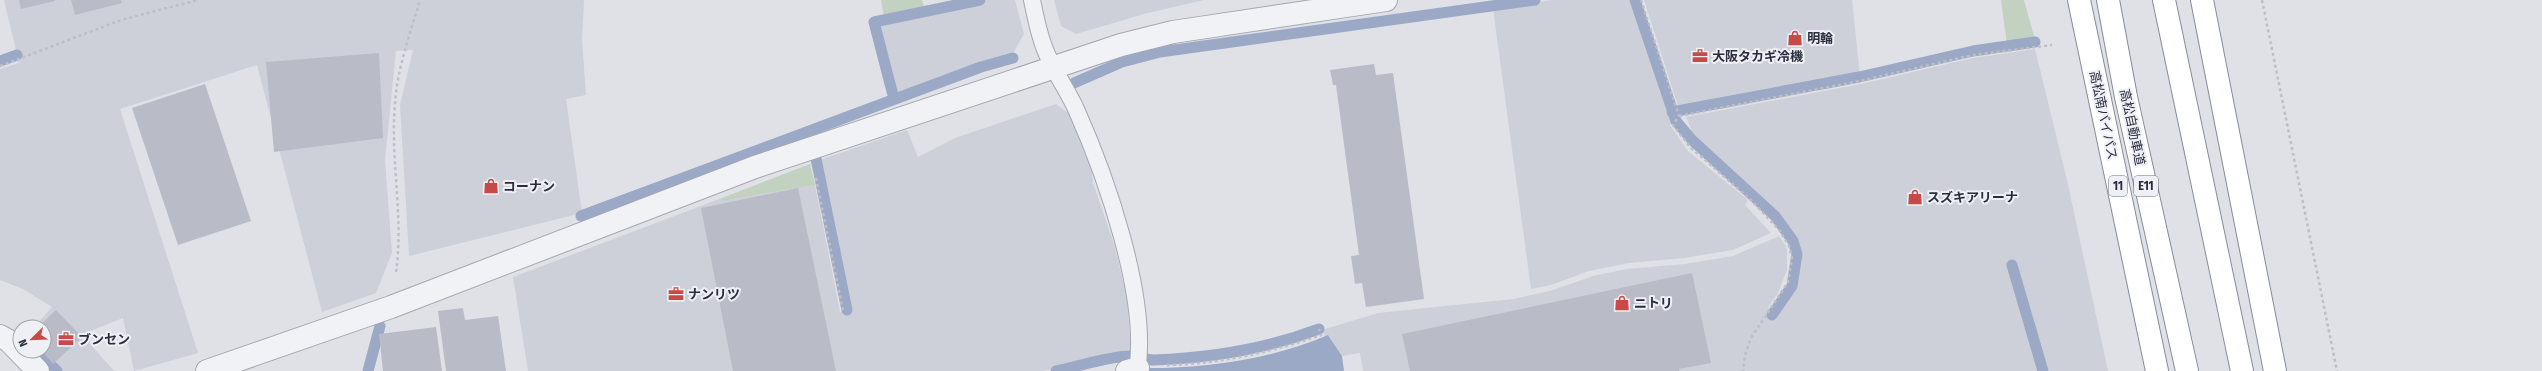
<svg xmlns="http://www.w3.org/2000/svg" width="2542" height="371" font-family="'Fira Sans Condensed','Noto Sans JP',sans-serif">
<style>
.built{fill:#cdd0d9}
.green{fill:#c2d1c0}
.water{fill:#9ba9c6}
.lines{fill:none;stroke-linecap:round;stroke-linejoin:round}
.stream{stroke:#9ba9c6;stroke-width:11}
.building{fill:#b9bcc7}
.service-casing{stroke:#a5a7b1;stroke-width:18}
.minor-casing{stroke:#a5a7b1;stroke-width:24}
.trunk-casing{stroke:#878c9d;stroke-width:24}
.motorway-casing{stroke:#878c9d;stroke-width:24}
.path{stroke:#bdbfc6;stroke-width:2.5;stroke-dasharray:3 3;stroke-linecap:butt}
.service{stroke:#f1f2f6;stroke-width:16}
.minor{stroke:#f1f2f6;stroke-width:22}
.trunk{stroke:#fff;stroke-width:22}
.motorway{stroke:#fff;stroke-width:22}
.labels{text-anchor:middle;stroke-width:4;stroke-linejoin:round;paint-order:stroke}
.shield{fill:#eef0f5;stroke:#646875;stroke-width:1}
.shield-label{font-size:12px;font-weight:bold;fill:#292d3e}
.poi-label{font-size:13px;font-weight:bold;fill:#292d3e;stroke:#eef0f5;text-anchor:start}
.street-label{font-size:13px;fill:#292d3e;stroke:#eef0f5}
</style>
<rect width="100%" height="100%" fill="#dfe1e7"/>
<!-- built -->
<path class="built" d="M4,0h580l-2,40 4,55 -20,4 16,114 -173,43 -9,-151 13,-55 -17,1 -11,109 7,93 -16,40 -54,19 -65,-247 -137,44 78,244 -64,18 -11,-53 -38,15 7,13 22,25h-53l-20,-20h3v-24h-10l18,-20 -29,-18 -23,-9v-211l19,-6z
M988,0h27l9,34 -12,21 -117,40 -19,-72z
M1054,0h150l-60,14 -68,20 -15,-8z
M1552,0h79l7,16 35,107 -3,2 18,26 60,49 -3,5 26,28 -38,17 -49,8 -55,5 -40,8 -38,14 -20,4 -38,-280z
M1644,0h208l8,76 -181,33z
M2035,49l32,131 41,191h-62l-31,-107 -5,1 30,106h-677l-3,-18 -18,3 -14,-21 -3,1 -3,-6 56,-17 135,-14 37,-8 43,-15 34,-7 58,-5 48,-8 46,-20 8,12v22l-9,23 -10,14 10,7 17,-30 4,-30 -4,-14 -15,-25 -84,-74 -10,-24 175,-33 112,-26z
M1056,104l15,11 20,49 2,19 22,64 12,52 4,54 -88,18h-515l-15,-94 209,-79v3l93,-16 25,127 8,-1 -31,-150 90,-31 11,27 37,-19z"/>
<!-- green -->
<path class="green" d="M881,0h41l3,10 -41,7z
M2001,0h23l11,40 -28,4z
M810,164l5,21 -93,16v-3z"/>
<!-- water -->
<path class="water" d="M1328,335l14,21 2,15h-196v-3c60,0 124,-9 180,-33z"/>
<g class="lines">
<!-- stream -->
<path class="stream" d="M1635,0l41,121 16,19 83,76 18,25 4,13 -5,32 -20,29
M0,61l17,-6
M1074,83l48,-21 38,-10 375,-52
M894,99l-20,-77 106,-22
M1672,112l187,-35 114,-26 62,-9
M813,144l34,166
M581,216l400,-149 32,-9
M2012,265l31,106
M36,351l21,20
M368,371l12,-45
M1056,371c21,-4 53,-15 75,-15 7,0 15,4 23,4 57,-2 112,-11 165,-31"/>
</g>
<!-- building -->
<path class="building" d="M19,0h36v1l-34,8z
M71,0h50l1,3 -47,12z
M379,53l4,85 -109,14 -8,-90z
M1374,64l2,11 17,-2 31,226 -58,8 -4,-24 -7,1 -4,-28 8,-1 -23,-170h-3l-3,-15z
M205,84l46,137 -73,24 -46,-137z
M798,188l38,183h-103l-32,-163z
M1692,273l19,90 -32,6v2h-269l-8,-37z
M463,308l2,12 33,-4 8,55h-60l-8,-60z
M56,310l26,27 -29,27 -11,-13h2v-24h-6z
M436,327l6,44h-59l-4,-37z"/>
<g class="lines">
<defs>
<path id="service" d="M1032,0c3,15 6,30 11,44 7,22 23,43 33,65 30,67 73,189 61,262"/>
<path id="minor" d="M0,336l9,5 29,30
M207,371l184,-64 364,-140 366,-122 52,-13 213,-32
M1127,371l11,-3"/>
<path id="trunk" d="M2079,0l78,371
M2202,0l73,371"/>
<path id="motorway" d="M2108,0l18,97 61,274
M2164,0l78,371"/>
</defs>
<!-- service casing -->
<use href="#service" class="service-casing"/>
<!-- minor casing -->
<use href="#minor" class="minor-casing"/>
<!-- trunk casing -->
<use href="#trunk" class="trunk-casing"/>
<!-- motorway casing -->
<use href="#motorway" class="motorway-casing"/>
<!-- path -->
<path class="path" d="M1641,0l38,116 -6,9 17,22 61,53 29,31 9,15 3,12 -4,24 -37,56 -6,17 -2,16
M2262,0l75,371
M0,66l121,-46 77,-20
M1679,116l181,-35 113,-26 79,-10
M816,178l27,133
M396,272c8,-55 -6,-112 -1,-168 2,-35 15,-70 25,-104
M1167,365c52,-1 105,-13 154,-30l-2,-6"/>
<!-- service -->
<use href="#service" class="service"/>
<!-- minor -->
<use href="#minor" class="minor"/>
<!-- trunk -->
<use href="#trunk" class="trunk"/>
<!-- motorway -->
<use href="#motorway" class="motorway"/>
</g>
<!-- icons -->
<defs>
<symbol id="shop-bare" viewBox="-9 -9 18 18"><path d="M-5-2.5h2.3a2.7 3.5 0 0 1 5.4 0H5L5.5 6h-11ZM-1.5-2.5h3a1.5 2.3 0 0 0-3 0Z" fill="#c74a49" stroke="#eef0f5" stroke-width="2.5" paint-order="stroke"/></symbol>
<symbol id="office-bare" viewBox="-9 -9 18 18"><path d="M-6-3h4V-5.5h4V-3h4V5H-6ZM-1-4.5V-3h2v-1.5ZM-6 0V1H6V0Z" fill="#c74a49" stroke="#eef0f5" stroke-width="2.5" paint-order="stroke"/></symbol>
</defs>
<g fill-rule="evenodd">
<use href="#shop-bare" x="1784" y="27" width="22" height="22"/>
<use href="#office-bare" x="1689" y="45" width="22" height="22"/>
<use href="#shop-bare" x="480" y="175" width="22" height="22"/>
<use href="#shop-bare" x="1904" y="186" width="22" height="22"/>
<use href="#office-bare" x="665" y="283" width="22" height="22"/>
<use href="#shop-bare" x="1611" y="292" width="22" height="22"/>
<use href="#office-bare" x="55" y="328" width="22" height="22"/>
</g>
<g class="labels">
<!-- shield labels -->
<g class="shield">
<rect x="2109" y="176" width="18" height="20" rx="3"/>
<rect x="2134" y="176" width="24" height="20" rx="3"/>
</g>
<g class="shield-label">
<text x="2118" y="190">11</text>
<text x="2146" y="190">E11</text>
</g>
<!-- poi labels -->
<g class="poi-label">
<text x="1807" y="43">明輪</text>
<text x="1712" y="61">大阪タカギ冷機</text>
<text x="503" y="191">コーナン</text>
<text x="1927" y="202">スズキアリーナ</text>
<text x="688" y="299">ナンリツ</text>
<text x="1634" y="308">ニトリ</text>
<text x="78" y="344">ブンセン</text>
</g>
<!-- street labels -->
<g class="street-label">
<text transform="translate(2104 115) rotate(78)" y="5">高松南バイパス</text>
<text transform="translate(2133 127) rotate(78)" y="5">高松自動車道</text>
</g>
</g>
<!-- north arrow -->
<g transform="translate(32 339) rotate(247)"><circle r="19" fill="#eef0f5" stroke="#9fa2ac"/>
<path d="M0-3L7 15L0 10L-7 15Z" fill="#c74a49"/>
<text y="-6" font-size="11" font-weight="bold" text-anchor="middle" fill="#292d3e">N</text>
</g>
</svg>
